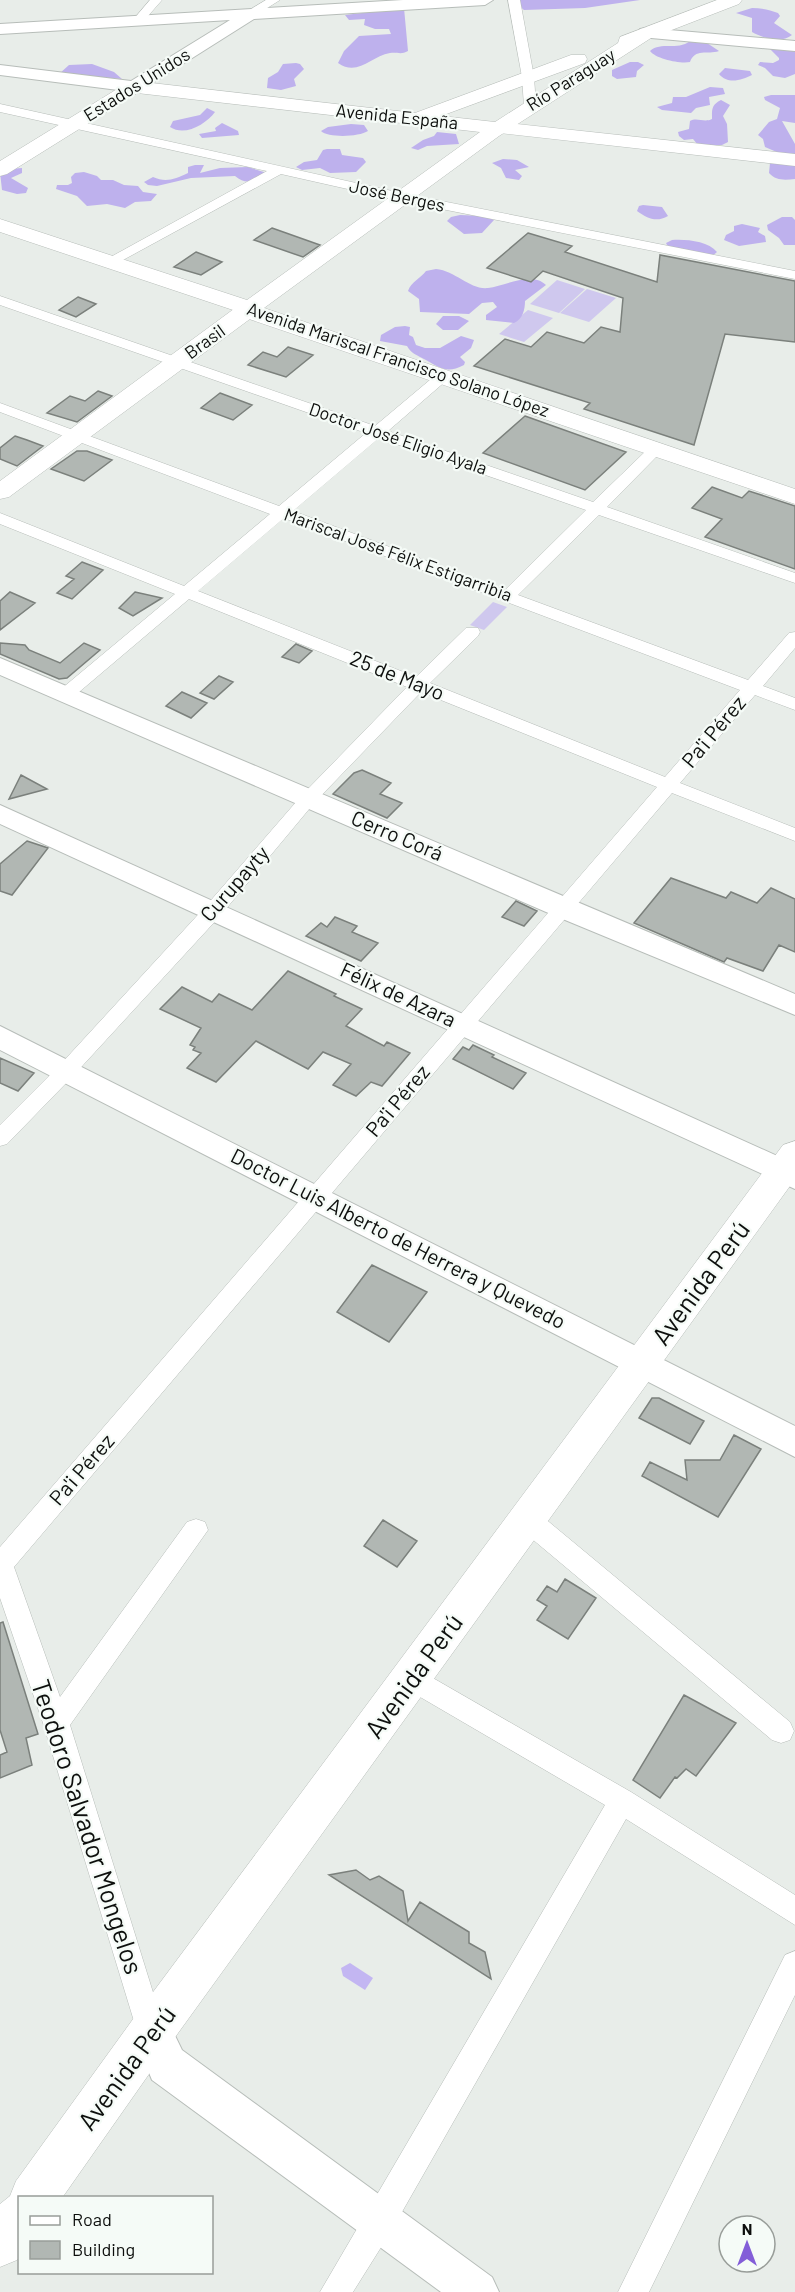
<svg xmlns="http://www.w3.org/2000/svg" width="795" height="2292" font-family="Barlow,sans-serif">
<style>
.green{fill:#cfc8ee}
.forest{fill:#beb1ed}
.water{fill:#c3b6f2}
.building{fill:#b1b7b3;stroke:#7b807c;stroke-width:1.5}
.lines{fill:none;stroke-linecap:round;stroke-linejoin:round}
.street-casing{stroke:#b7bdb9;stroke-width:1}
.secondary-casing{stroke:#b7bdb9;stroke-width:2}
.primary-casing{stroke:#b7bdb9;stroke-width:1}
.highway-casing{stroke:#b7bdb9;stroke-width:1}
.street{fill:#fff;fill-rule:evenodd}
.secondary{fill:#fff;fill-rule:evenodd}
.primary{fill:#fff;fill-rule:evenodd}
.highway{fill:#fff;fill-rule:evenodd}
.labels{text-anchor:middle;stroke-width:4.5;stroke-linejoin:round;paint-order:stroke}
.far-street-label{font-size:18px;fill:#0d0f0d;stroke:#f5fbf7}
.street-label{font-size:21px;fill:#0d0f0d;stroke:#f5fbf7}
.near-street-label{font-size:26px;fill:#0d0f0d;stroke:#f5fbf7}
</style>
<rect width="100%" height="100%" fill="#e8ede9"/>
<!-- green -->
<path class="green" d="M557,280l28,9 -26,24 -29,-9z
M587,289l29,9 -27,24 -29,-9z
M528,310l25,8 -29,24 -25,-8z
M493,602l14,5 -23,23 -14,-5z"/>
<!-- forest -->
<path class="forest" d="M512,0h128l-55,8 -61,2z
M404,8l4,43c-7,4 -10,1 -18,2 -19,3 -32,24 -52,10l6,-12 15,-15 32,-2 -2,-5h-14l-11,-4 1,-6 -16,1 -4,-5z
M752,8c9,0 18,2 26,5l2,3 -6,7 18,12c-11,9 -29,3 -40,-3v-14l-16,-5z
M690,41l17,2 12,8c-12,4 -24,-3 -29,11 -10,2 -34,-3 -40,-11 11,-10 27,0 40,-10z
M769,48l26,2v24l-10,4 -12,-2 -8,-8 -7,-3 2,-3 13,1 6,-3v-2z
M630,62h8l6,3 -7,6 -1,6 -19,2 -5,-3v-6z
M296,63l4,1 4,5 -10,10 2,7 -15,4 -14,-2 1,-10 10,-6 5,-8z
M92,64l22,8 8,7 -63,-5 10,-9z
M725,68l25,3 2,4c-10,5 -24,10 -33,-1z
M710,87l13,1 2,6 -16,3 1,8 -14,3 -5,5 -29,-3 -5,-3 15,-4 1,-6h13z
M771,95h24v28l-13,-2 13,23v35c-10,1 -19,2 -26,-6l1,-10 9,-10 -14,-6 -2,-8 -5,-4 11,-13 8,-3 3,-11 -15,-8 -1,-3z
M721,100l9,5 -7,11 4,8 1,18 -6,3h-24l-5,-6 -9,1 -5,-4 -1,-4 11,-3 1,-8c7,-4 14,2 22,-2 0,-9 -1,-14 9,-19z
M207,108l8,4c-9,12 -30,25 -45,15l3,-6 27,-6z
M222,123l16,8 1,4 -37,3 -3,-4 17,-3 -1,-3z
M351,124l13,1 4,6c-9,6 -40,7 -47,0l7,-4z
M437,132l19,2 3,10 -32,2 -9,4 -7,-2 12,-8 11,-4z
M327,149h13l2,6 21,3 3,4 -10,10 -26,1 -10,-5 -18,2 -6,-3 8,-5 13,-2 6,-10z
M503,159l14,1 12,7 -14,3 7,6 -3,4 -13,-2 -5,-10 -9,-5z
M195,165h9l-4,8 20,-5 28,-1 19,6c-13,8 -20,13 -32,3l-44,2 -34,8 -9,-1 -4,-3 9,-5c13,6 22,2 35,-4v-6z
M22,168v5l-11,5 17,10 -2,5 -9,1 -15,-4 -2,-18 8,-3z
M84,172l13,4 4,4h12l11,5 14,1 5,6 14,2 -6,7 -16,1 -10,6 -18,-4 -20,2 -10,-10 -21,-7 1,-4h11l4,-2 -1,-6 4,-4z
M643,205l19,2 6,9c-12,7 -21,2 -31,-5l2,-5z
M460,215l24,1 10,4 -12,13 -18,1 -17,-13 4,-4z
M782,217h10l3,3v25h-11l-5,-7 -11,-8 -1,-5z
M742,224l18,4 -2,4 7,4 1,6 -27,4 -15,-6 2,-5 8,-4v-5z
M672,240c14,-1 36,1 45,12 -16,15 -35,4 -50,-7l-1,-2z
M436,269c20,2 34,21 52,19 17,-2 43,-17 58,-3l-21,16c0,8 -2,18 -11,22l-28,-3v-5l11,-8 -4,-5 -11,1 -13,11 -49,-2 -1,-13 -11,-8c3,-9 13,-13 18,-20z
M443,316h16l10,5 -11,9h-15l-7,-6z
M405,326l5,1 -1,8 4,2 3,8 9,3h15l21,-12 13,4 -3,8 -11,9 5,5 -1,3c-19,10 -26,1 -42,-7 -7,-4 -10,-4 -15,-12l-27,-5 1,-6 14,-8z"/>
<!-- water -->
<path class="water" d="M350,1963l23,15 -8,12 -22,-14 -2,-8z"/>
<!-- building -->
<path class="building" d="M272,228l48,17 -17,12 -49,-17z
M528,233l44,13 -7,6 92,30 3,-27 135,26v61l-70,-8 -31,111 -110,-36 6,-6 -116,-37 31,-27 26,8 16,-15 37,11 17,-16 19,5 3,-34 -80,-27 -12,11 -44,-14z
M196,252l26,10 -21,13 -27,-8z
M78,297l18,7 -20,13 -17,-7z
M288,347l25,8 -27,22 -38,-12 15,-13 14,5z
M98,391l14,5 -35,26 -30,-9 23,-17 15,5z
M220,393l32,12 -19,15 -32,-12z
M525,416l101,36 -41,38 -102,-37z
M15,436l12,4 16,6 -26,20 -17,-7v-11z
M77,451h10l25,9 -28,21 -33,-12z
M712,487l30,11 7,-7 46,15v63l-90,-32 17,-18 -30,-11z
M82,562l21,8 -31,29 -15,-6 17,-14 -8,-3z
M10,592l25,11 -35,27v-29z
M135,592l27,6 -29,18 -14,-8z
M0,643l25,2 4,5 31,13 24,-20 16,7 -33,28 -8,1 -59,-25z
M296,644l16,7 -13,12 -17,-6z
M219,676l14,6 -19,17 -14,-6z
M182,692l25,11 -16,15 -25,-12z
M362,770l29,13 -11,11 22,9 -15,15 -54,-24 21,-21z
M21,775l26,14 -38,10z
M27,841l21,7 -36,47 -12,-4v-27z
M671,878l55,20 5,-6 26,11 14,-15 24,11v53l-16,-7 -16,26 -36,-13 -3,4 -90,-39z
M516,901l21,10 -13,15 -22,-9z
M335,917l22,9 -5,6 26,11 -17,18 -55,-25 15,-13 6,4z
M288,971l48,23 -2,2 28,13 -16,17 38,20 3,-4 23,11 -28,33 -11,-4 -15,14 -23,-11 18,-21 -28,-12 -15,17 -52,-28 -40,41 -29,-14 14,-15 -8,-3 2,-3 -5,-2 11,-17 -41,-19 22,-22 30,15 7,-8 33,16z
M473,1045l21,10 -2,2 34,16 -13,16 -60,-30 10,-12 6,3z
M0,1058l34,15 -16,18 -18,-8z
M372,1265l55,27 -38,50 -52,-30z
M652,1398h7l45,23 -14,23 -51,-26z
M734,1435l27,14 -43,68 -76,-41 8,-14 37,18 -2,-20h35z
M383,1520l34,21 -20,26 -33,-21z
M565,1579l31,19 -28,41 -31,-19 10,-14 -10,-6 10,-14 10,6z
M3,1622l35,112 -12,4 6,27 -32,13v-23l7,-3 -7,-22v-107z
M684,1695l52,28 -40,53 -10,-7 -9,9 -2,-1 -15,21 -27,-18z
M356,1870l14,10 9,-4 24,15 5,30 12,-19 49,30v11l16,9 6,27 -162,-104z"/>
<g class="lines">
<defs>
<path id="street" d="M150,0h12l-21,24h-8v-4z
M266,0h14l-24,15h-8v-4z
M508,0h12l14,77 2,29 -6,4 -6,-4 -2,-29z
M0,104l401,89 394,78v8l-394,-78 -120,-27 -169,92 -7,-4 2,-3 160,-88 -267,-59z
M0,296l375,130 62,-52h10l2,3 -2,3 -59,51 205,71 58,-56h10l3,3 -3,3 -54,55 188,66v10l-196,-68 -81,80 230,85 41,-47 6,-1v16l-32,38 32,12v12l-40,-15 -75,88 115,45v13l-123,-48 -658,774 46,130 127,-175 9,-3 9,3 3,8 -138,195 95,306 -4,10 -10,4 -10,-4 -4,-10 -94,-308 -43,-125v-51l657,-760 -236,-95 -106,110 -95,114 -147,160 -66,68 -7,2v-21l59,-59 147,-160 97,-112 104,-107 -218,-88 -117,99h-12l-3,-4 3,-4 115,-96 -175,-70v-11l184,73 86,-72 -270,-102v-9l279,103 87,-73 -366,-128zM379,438l207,72 -81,80 -212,-79zM284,518l456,172 -75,87 -235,-94 48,-47 2,-4 -2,-4h-12l-50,49 -218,-86z
M528,1509l9,3 253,210 4,9 -4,9 -9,3 -9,-3 -253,-212 -3,-8 3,-8z
M412,1666l219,126 164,103v30l-169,-106 -236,414 -37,59h-33l285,-487 -202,-118 -4,-9 4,-9z
M795,1951v44l-146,297h-31l167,-337z"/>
<path id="secondary" d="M403,0h90l-8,5 -231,14 -114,72 -6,1 -134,-17v-10l131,16 99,-61 -230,14v-10z
M646,28l149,13v10l-155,-14 -2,-4 2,-4z
M0,658l795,336v21l-242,-100 -553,-240z
M0,805l795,359v25l-795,-365z
M0,1026l795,400v31l-795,-407z
M152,2011l14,6 16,33 310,227 7,15h-58l-289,-212 -20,-49 6,-14z"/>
<path id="primary" d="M498,122l297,32v12l-304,-34 -3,-4 3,-4z
M250,301l8,2 3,5 -3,5 -249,184 -9,2v-18l242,-178z
M795,1141v38l-627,868 -106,151h-42v58l-3,4 -17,7v-63l10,-8 6,-15 120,-166 647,-870z"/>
<path id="highway" d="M717,0h25l-3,4 -88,34 -152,98 -235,172 531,181v15l-546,-185 -7,-6 -242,-81v-13l247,81 233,-168 -343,-39 -130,81 -7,2v-15l127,-78 7,-2 281,32 156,-58h14l2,4 -2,4 -144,53 54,6 123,-79 2,-6z"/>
</defs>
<!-- street casing -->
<use href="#street" class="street-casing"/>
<!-- secondary casing -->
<use href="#secondary" class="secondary-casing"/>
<!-- primary casing -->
<use href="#primary" class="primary-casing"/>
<!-- highway casing -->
<use href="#highway" class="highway-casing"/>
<!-- street -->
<use href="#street" class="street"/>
<!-- secondary -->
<use href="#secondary" class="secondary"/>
<!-- primary -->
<use href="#primary" class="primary"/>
<!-- highway -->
<use href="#highway" class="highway"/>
</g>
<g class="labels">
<!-- far-street labels -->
<g class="far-street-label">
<text transform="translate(571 80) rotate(-32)" y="6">Río Paraguay</text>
<text transform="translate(137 85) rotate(-32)" y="6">Estados Unidos</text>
<text transform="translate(397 117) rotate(6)" y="6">Avenida España</text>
<text transform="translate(397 196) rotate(12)" y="6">José Berges</text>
<text transform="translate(205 342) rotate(-36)" y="6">Brasil</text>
<text transform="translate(398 360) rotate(19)" y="6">Avenida Mariscal Francisco Solano López</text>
<text transform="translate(398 439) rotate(19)" y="6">Doctor José Eligio Ayala</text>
<text transform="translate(398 555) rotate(20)" y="6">Mariscal José Félix Estigarribia</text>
</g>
<!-- street labels -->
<g class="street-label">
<text transform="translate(397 676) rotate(22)" y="7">25 de Mayo</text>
<text transform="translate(714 732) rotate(-50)" y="7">Pa'i Pérez</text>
<text transform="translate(397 836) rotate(23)" y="7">Cerro Corá</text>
<text transform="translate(235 884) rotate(-49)" y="7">Curupayty</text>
<text transform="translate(398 995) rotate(25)" y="7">Félix de Azara</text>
<text transform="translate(398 1101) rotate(-50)" y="7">Pa'i Pérez</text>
<text transform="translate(398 1239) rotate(27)" y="7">Doctor Luis Alberto de Herrera y Quevedo</text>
<text transform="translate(82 1470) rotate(-49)" y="7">Pa'i Pérez</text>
</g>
<!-- near-street labels -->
<g class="near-street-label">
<text transform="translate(701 1283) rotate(-54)" y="9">Avenida Perú</text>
<text transform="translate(414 1676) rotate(-54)" y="9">Avenida Perú</text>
<text transform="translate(87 1827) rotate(72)" y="9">Teodoro Salvador Mongelos</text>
<text transform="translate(127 2068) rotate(-54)" y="9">Avenida Perú</text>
</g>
</g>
<!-- legend -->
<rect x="18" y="2196" width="195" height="78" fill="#f5fbf7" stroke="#989d99" stroke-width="1.5"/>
<rect x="30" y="2216" width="30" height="9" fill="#ffffff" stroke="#989d99" stroke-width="1.5"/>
<text x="72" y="2226" font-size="18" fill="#0d0f0d">Road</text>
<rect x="30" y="2241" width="30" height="18" fill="#b1b7b3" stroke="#989d99" stroke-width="1.5"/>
<text x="72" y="2256" font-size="18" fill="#0d0f0d">Building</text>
<!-- north arrow -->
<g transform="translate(747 2244)"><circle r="28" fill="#f5fbf7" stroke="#989d99" stroke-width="1.5"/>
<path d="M0-4.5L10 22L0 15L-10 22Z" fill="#835ed8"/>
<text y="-9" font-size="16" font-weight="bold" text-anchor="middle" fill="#0d0f0d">N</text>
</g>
</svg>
